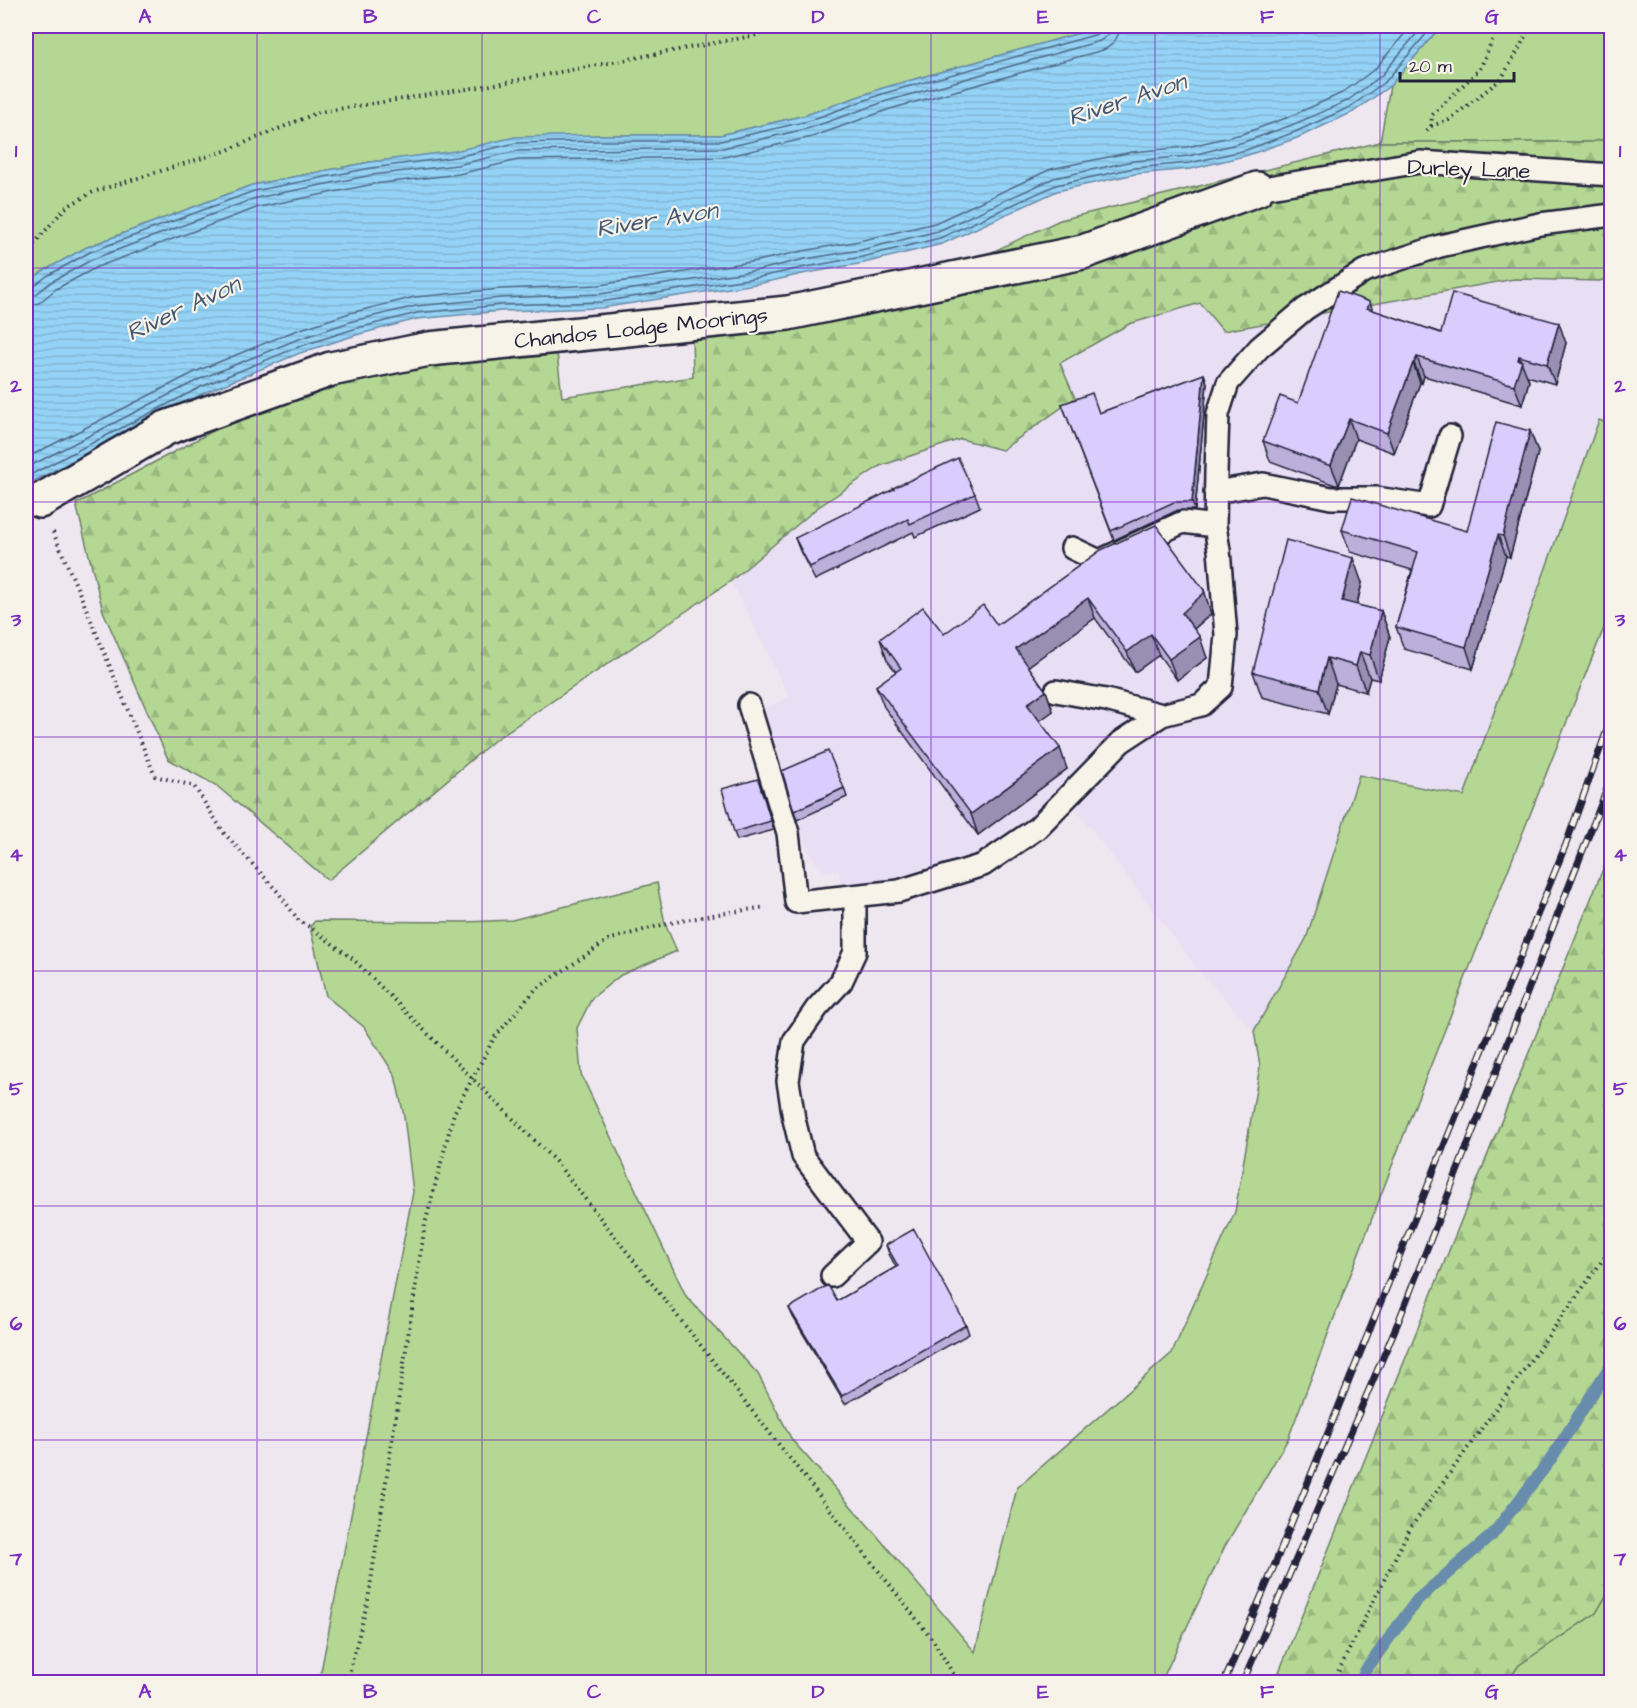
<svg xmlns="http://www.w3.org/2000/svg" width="1637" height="1708" font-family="'Architects Daughter',sans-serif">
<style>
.built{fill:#e9dff4}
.grass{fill:#b4d893;stroke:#6b7d67;stroke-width:1.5}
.forest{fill:url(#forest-firs);stroke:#6b7d67;stroke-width:1.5}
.water{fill:url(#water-rules);stroke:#678cab;stroke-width:1.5}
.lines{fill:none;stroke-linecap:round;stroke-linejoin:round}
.shore{stroke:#506986;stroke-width:1.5}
.stream{stroke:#678cab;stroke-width:12}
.lane-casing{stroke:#22223b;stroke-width:26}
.street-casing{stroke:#22223b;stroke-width:38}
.path{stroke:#22223b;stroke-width:4;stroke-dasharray:1.5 4.5;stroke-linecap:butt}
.lane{stroke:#f7f3e8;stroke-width:21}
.street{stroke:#f7f3e8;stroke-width:33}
.rail-casing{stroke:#22223b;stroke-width:7}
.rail{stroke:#f7f3e8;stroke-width:4.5;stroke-dasharray:14;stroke-linecap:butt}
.wall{fill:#bcafda;stroke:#22223b;stroke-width:1.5}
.shaded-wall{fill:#998fb2;stroke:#22223b;stroke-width:1.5}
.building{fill:#dbccfe;stroke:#22223b;stroke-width:1.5}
.grid{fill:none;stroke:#7b2cbf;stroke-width:1.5;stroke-opacity:0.55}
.labels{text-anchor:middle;stroke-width:4.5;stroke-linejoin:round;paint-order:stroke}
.street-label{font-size:22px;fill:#22223b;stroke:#f7f3e8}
.water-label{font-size:24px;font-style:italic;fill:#445773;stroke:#f7f3e8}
.neatline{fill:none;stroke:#7b2cbf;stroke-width:2}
.grid-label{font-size:20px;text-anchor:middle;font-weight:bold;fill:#7b2cbf}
</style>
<defs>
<pattern id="forest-firs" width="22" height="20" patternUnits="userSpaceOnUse" patternTransform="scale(1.5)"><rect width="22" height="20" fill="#b4d893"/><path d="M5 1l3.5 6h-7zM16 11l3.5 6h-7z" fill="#9ab980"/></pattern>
<pattern id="water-rules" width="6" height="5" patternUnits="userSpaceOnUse" patternTransform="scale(1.5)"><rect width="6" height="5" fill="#95d3f6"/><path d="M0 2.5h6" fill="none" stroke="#80b5d4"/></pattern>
</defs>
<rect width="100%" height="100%" fill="#efe7ef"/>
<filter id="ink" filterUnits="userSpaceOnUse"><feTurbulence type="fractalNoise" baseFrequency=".0167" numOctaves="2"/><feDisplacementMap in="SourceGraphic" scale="12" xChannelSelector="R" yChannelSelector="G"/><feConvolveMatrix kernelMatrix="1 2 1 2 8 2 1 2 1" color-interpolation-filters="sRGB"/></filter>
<g filter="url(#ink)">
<!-- built -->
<path class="built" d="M1611,278v147l-12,-5 -135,376 -105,-21 -53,164 -52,92 -59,-65 -122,-161 -126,83 -105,27 -3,-45 -13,2 -15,-15 -14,-37 -34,-111 26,-12 -58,-116 86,-73 63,-42 81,-27 41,11 73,-52 -16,-35 70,-39 71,-21 314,-24 85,2z"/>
<!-- grass -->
<path class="grass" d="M26,26h1079l-222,62 -77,27 -86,20h-123l-227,27 -118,23 -165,62 -44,24 -17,14z
M1441,26h170v112l-20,4h-211l10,-56z
M1599,420l12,5v185l-192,485 -131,344 -63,107 -64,136h-842l94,-490 -9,-76 -9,-41 -31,-48 -38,-31 -16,-69 5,-6 151,1 46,-2 145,-37 8,41 12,27 -56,24 -29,23 -15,30 4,46 105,222 72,78 34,66 81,91 102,121 42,-164 155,-135 63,-141 25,-146 -6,-35 52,-92 53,-164 105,21z
M1611,1587v95h-104l12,-17 77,-52z"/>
<!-- forest -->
<path class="forest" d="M1611,138v140l-12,3 -85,-2 -291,52 -23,-28 -71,21 -69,39 15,35 -73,52 -41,-11 -81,27 -63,42 -86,73 -235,158 -168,141 -111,-94 -49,-27 -65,-148 -27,-107 154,-82 163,-55 164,-14 5,44 131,-20 -1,-44 160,-15 208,-98 320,-78h211z
M1611,849v738l-15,26 -77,52 -12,17h-232z"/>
<!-- water -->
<path class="water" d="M1105,26h336l-51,60 -37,26 -56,26 -49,17 -57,14 -56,5 -78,17 -115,53 -78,19 -57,10 -45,10 -161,25 -99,3 -85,8 -61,16 -56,18 -94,39 -180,93v-200l17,-14 44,-24 165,-62 118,-23 85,-11 60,-14 82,-2h123l86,-20 77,-27z"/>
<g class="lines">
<!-- shore -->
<path class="shore" d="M26,289l5,-1 16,-12 43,-24 164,-61 117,-23 85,-11 60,-14 81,-2h124l87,-20 77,-28 213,-59 4,-3 1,-5
M26,297l9,-2 16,-13 42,-23 163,-61 116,-23 85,-10 60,-14 206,-3 87,-20 77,-27 213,-60 8,-6 2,-9
M26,306l13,-3 17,-14 41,-22 162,-60 115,-23 85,-10 59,-14 206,-3 88,-20 78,-28 213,-59c11,-5 16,-13 17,-24
M26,458l171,-87 95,-39 58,-19 65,-16 86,-8 98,-4 158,-24 46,-10 56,-10 76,-18 116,-54 81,-17 55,-5 55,-13 47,-17 53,-24 33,-24 36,-43
M26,468l174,-89 96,-39 57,-19 63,-15 85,-8 99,-4 159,-24 46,-11 56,-9 77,-19 116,-53 79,-17 56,-5 55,-14 48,-17 55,-24 34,-25 42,-50
M26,477l177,-91 95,-39 56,-18 63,-16 85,-8 98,-3 160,-25 46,-10 56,-10 78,-19 116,-53 78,-17 56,-5 56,-13 49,-18 55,-25 36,-26 47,-55"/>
<!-- stream -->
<path class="stream" d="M1361,1682l4,-11 52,-71 76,-66 56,-72 63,-99"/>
<defs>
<path id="lane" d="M1257,189l163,-27 192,13
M1215,492l48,-8 68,14h45l53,8 21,-70
M1072,548l27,13 84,-39 32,4
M1056,691l50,9 56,15
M749,705l39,128 8,69 103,-11 84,-26 54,-37 84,-86 41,-27 39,-10 20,-18 5,-52 -7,-85 -4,-24 1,-54 2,-58 10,-31 31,-35 46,-39 59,-38 76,-25 100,-22 72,-9
M832,1276l36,-34 -65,-86 -9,-37 -6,-38 6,-40 23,-33 24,-26 14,-30v-56"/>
<path id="street" d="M40,501l126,-73 165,-59 98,-20 359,-36 295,-61 174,-63"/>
</defs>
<!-- lane casing -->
<use href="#lane" class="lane-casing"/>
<!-- street casing -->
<use href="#street" class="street-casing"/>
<!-- path -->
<path class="path" d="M1431,126l18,-6 52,-41 19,-32 10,-21
M1427,131l4,-5 1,-11 48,-46 18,-43
M26,253l39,-45 28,-16 132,-41 94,-39 167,-26 319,-60
M53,532l30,69 72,175 39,10 30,47 54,59 21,29 11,6 43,32 203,203 377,478 25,42
M347,1682l21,-82 57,-376 29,-111 40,-75 41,-48 73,-50 57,-16 47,-9 54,-8
M1333,1682l76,-152 203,-283"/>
<!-- lane -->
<use href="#lane" class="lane"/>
<!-- street -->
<use href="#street" class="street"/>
<defs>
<path id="rail" d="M1224,1682l44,-101 298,-737 46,-128
M1243,1682l156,-362 213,-544"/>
</defs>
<!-- rail casing -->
<use href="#rail" class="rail-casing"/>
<!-- rail -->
<use href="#rail" class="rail"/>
</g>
<!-- wall -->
<path class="wall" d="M1372,310l69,23 125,10 -11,41 -28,-8 2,5 -7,24 -98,-29 -2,7h-2l-26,70 -38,-14 -17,46h-4l-65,-24 -7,-20 35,-38z
M1204,374l3,9 -12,127h-17l-64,30 -52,-136 37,9z
M1530,431l8,21 -28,105 -4,-1 -33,113 -69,-20 -8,-22 16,-57 -62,-18 -8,-22 125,1z
M975,494l5,13 -65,30 -2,-5 -98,48 -15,-29 -5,-13z
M1101,550l103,40 7,24 -17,15 13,29 -30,22 -18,-25 -24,17 -40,-54 -67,48 18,25 7,20 -14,10 28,48 -89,66 -94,-128 -8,-21 20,-14 -9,-12 -7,-21 64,-5 53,-9z
M1362,583l-5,22 24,6 9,26 -11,43 -9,-2 -4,14 -30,-8 -8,30 -66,-17 -9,-25z
M761,788l13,42 -37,10 -3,-8z
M844,788l3,9 -50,23 -3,-9z
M886,1245l80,80 3,9 -124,70 -52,-87 -4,-9 48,-7 59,-34 -7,-13z"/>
<!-- shaded-wall -->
<path class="shaded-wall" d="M1370,302l7,20 -10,-14z
M1559,323l7,20 -11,41 -8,-20z
M1519,356l10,25 -7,24 -8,-20z
M1417,357l7,19 -2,7 -8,-20z
M1413,363l7,20 -26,70 -7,-20z
M1204,374l3,9 -12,127 -3,-8z
M1349,419l7,20 -17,46 -8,-20z
M1530,431l8,21 -28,105 -7,-21z
M1498,535l8,21 -33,113 -7,-22z
M1353,558l9,25 -11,44 -9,-26z
M1204,590l7,24 -22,19 -7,-20z
M1088,598l7,20 -72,52 -7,-21z
M1381,611l9,26 -11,43 -9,-25z
M1151,634l8,21 -24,17 -8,-20z
M1200,637l7,21 -30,22 -8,-21z
M1360,652l10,26 -4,14 -10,-26z
M1327,658l9,26 -8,30 -9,-25z
M1046,691l7,20 -19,14 -7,-21z
M1060,748l7,21 -89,66 -7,-21z"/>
<!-- building -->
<path class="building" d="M1338,291l32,11 -3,6 74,25 11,-40 107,30 -12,41 -28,-8 -1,4 4,1 -8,24 -97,-28 -3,6h-1l-26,70 -38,-14 -18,46h-3l-65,-24 17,-45 18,7z
M1204,374l-12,128h-18l-63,29 -49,-127 30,-11 7,20z
M1496,422l34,9 -27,105 -5,-1 -32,112 -70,-20 22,-75 -76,-22 10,-33 115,34z
M958,458l17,36 -65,30 -2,-5 -98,48 -15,-29 99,-49 -1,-1z
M1156,525l48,65v3l-22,20 18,24 -31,22 -18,-25 -24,18 -39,-54 -72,51 30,42 -19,13 33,44 -89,66 -95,-128 25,-18 -21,-29 43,-32 21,27 39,-29 14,20 104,-75z
M1286,540l67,18 -11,43 39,10 -11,44 -10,-3 -4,14 -29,-8 -8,31 -66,-17z
M828,751l16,37 -50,23 -12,-40z
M758,779l13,42 -37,11 -12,-43z
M914,1229l52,96 -124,71 -53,-88 39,-23 9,16 61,-35 -12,-21z"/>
</g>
<!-- grid -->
<path class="grid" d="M257,26v1656M482,26v1656M706,26v1656M931,26v1656M1155,26v1656M1380,26v1656M26,268h1586M26,502h1586M26,737h1586M26,971h1586M26,1206h1586M26,1440h1586"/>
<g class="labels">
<!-- street labels -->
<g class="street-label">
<text transform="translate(1469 168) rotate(2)" y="8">Durley Lane</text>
<text transform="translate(641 327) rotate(-6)" y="8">Chandos Lodge Moorings</text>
</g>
<!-- water labels -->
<g class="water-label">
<text transform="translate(1127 99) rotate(-18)" y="8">River Avon</text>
<text transform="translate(657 219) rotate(-9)" y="8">River Avon</text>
<text transform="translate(183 308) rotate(-25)" y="8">River Avon</text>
</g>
</g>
<!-- margin -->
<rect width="1637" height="1708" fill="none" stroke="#f7f3e8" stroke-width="66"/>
<!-- scale -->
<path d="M1400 72v9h114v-9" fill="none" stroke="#22223b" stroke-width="3"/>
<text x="1409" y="72" font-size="18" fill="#22223b" stroke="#f7f3e8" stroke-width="4.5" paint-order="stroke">20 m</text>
<rect x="33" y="33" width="1571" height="1642" class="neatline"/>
<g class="grid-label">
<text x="145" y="23">A</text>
<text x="370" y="23">B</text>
<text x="594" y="23">C</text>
<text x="818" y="23">D</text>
<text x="1043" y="23">E</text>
<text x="1267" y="23">F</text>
<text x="1492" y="23">G</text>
<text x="16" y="157">1</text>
<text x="1620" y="157">1</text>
<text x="16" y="392">2</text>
<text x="1620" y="392">2</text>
<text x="16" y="626">3</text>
<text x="1620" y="626">3</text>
<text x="16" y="861">4</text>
<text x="1620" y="861">4</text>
<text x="16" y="1095">5</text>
<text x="1620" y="1095">5</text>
<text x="16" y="1330">6</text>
<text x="1620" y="1330">6</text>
<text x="16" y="1565">7</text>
<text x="1620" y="1565">7</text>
<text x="145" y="1698">A</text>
<text x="370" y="1698">B</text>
<text x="594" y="1698">C</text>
<text x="818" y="1698">D</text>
<text x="1043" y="1698">E</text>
<text x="1267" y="1698">F</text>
<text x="1492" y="1698">G</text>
</g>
</svg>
